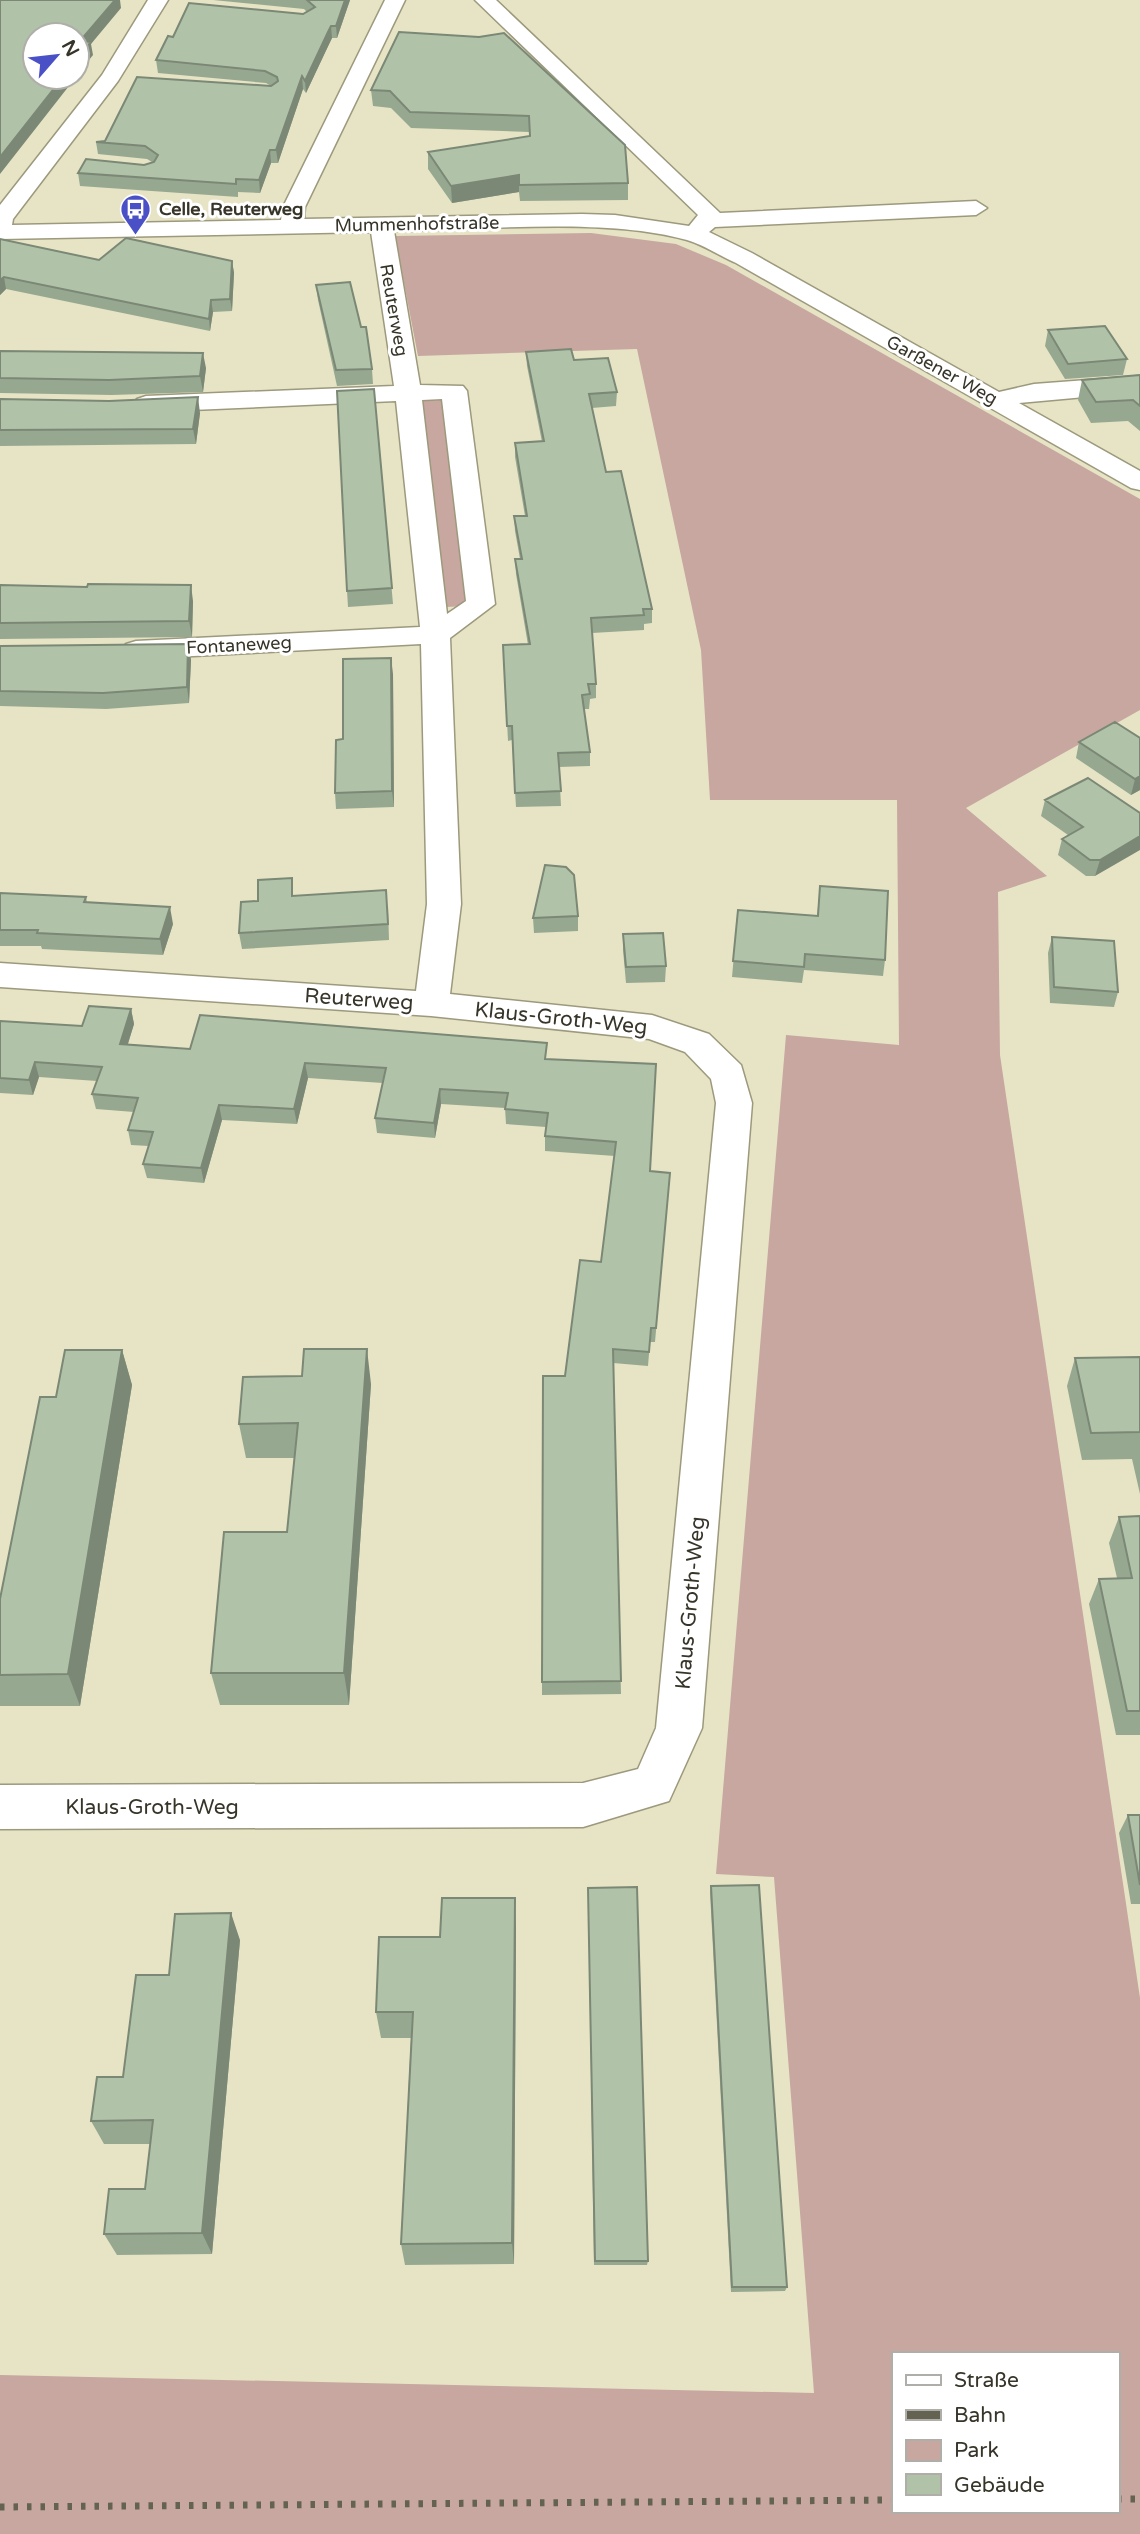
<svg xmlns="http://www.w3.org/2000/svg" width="1140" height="2534" font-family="'Varela Round',sans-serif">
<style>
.green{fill:#c7a7a0;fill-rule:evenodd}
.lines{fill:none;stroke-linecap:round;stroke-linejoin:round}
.minor-casing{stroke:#9c997d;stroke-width:3}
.minor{fill:#fff;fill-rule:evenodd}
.rail{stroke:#646251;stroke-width:7;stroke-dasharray:4.5 9;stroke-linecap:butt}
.wall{fill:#97a890}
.shaded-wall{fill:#7b8876}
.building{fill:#b0c3a8;stroke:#7b8876;stroke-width:2}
.labels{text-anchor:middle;stroke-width:6;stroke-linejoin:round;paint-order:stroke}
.far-poi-label{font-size:18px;font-weight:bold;fill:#373529;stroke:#fff;text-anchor:start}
.far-street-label{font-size:18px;fill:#373529;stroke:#fff}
.street-label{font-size:21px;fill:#373529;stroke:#fff}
</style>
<rect width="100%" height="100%" fill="#e7e4c5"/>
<!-- green -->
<path class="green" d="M591,233l85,11 50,21 414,234v211l-174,98 81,68 -49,16 2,163 140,943v536h-1140v-159l814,18 -40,-516 -58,-3 70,-839 113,10 -2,-245h-187l-9,-150 -64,-301 -219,7 -23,-120zM893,2354h224v157h-224z
M444,400l26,206 -25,1 -24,-206z"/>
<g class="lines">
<defs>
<path id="minor" d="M148,0h20l-50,81 -105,138 -1,6 269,-5 2,-13 102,-207h20l-100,207 -1,12 278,-5 33,1 74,11 9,-11 -223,-215h21l224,213 256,-12 11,7 -11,7 -261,12 -6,5 43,21 247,139 35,-8 106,-8v16l-121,11 121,68v19l-9,-2 -395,-225c-16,-7 -32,-18 -49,-23 -82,-23 -207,-10 -293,-9l26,154 43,1 4,5 28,213 -45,34 11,266 -11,90 202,21 57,19 32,31 11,38 -50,625 -33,73 -86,26 -583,2v-44l583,-2 55,-14 18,-41 60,-625 -5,-24 -26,-27 -36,-13 -218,-23 -431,-29v-24l416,28 11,-87 -6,-260 -285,15 -10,-3 -5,-6 5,-6 10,-3 284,-14 -24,-226 -250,11 -9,-3 -4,-5 4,-5 9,-3 248,-10 -23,-154 -371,7v-34l102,-130zM442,399l24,202 -19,13 -25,-214z"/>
</defs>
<!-- minor casing -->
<use href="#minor" class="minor-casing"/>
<!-- minor -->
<use href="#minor" class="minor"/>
<!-- rail -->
<path class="rail" d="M1117,2499h23
M0,2507l893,-7"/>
</g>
<!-- wall -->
<path class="wall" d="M213,0h137l-13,38h-5l-3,6 -23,49 -3,-4 -25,74h-7l-11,30 -22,-1v5l-158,-11 -2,-13 66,-8 8,-3 -5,-3 -49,-5 -2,-12 9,-1 166,-55 -5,-3 -108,-10 -2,-13 17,-23 130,-23 4,-2 -3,-3z
M479,37l149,146v17l-108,1 -1,-9 -67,11 -24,-34v-17l101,-16v-4l-118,-4 -20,-20 -18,-2 -2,-16z
M0,240l99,20 133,1 2,12 -2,38 -19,1 -3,19 -204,-42 -6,6z
M316,285l56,84 1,15 -36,2 -19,-86z
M1048,330l79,29 -4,16 -58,4 -20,-33z
M0,351l206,17 -3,24 -91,3 -112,-2z
M526,352l48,8 43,32 -1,14 -24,2 14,64 46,137v14l-8,1v6l-52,3 4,51v14l-6,1 -1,10h-5l6,43v14l-31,1 2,39 -45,1 -4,-67 -4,1 -5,-96h25l-12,-71 -1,-15h5l-5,-28 -1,-15h11l-10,-59v-14l27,-1 -15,-76z
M1140,375v56l-12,-10 -37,2 -13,-23 4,-20z
M374,389l19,215 -45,3 -1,-16z
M0,399l200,14 -4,31 -196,2z
M0,585l193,16 -1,36 -192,2z
M188,644l3,16 -2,43 -83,6 -106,-3v-60z
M393,674l1,133 -58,2 -1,-16 8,-54z
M1140,738v52l-9,5 -55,-37 3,-16z
M1045,800l95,13 -45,63h-9l-28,-21 4,-16 6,-4 -27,-19z
M820,886l65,74 -2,16 -79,-6 -2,13 -70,-6 6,-67 79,6z
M0,893l86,4 1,5 86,22 -10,31 -121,-6 -1,-3h-41z
M294,896l94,10 1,34 -147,9 -3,-16 19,-32z
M578,916v15l-44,2 -1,-15z
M623,934l43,32 -1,16 -39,1 -3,-33z
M1052,937l66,55 -4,15 -64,-4 -2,-50z
M131,1009l3,15 -6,20 62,5 357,10 103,112 20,2 -15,169h-5l-2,24 -35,-3 8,331 -79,1v-13l23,-306 36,-114 14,-106 -70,-5v-15l1,-9 -40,-3 -1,-16 -64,-4 -6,34 -58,-5 -2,-15 8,-35 -75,-5 -11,46 -75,-4 -18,63 -57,-5 -4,-14 6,-18 -18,-1 -3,-15 6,-18 -38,-3 -4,-15 5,-13 -58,-4 -6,18 -33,-2v-72l82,5z
M122,1350l10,35 -52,321h-80v-107l56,-202z
M1140,1357v137l-8,-35 -50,1 -15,-74 8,-28z
M371,1384l-22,321h-129l-9,-32 76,-141 7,-74h-48l-7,-34z
M1140,1516v219h-24l-27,-131 10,-25 18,-1 -8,-35 10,-26z
M1128,1815h12v89h-9l-12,-71z
M711,1886l76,401 -2,4 -54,1 -21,-400z
M588,1888l60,373 -1,4h-53z
M516,1926l-2,338 -109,1 -4,-21 10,-206h-30l-5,-26 64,-75z
M240,1940l-28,314 -95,1 -13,-21 41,-45 5,-45h-46l-13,-23 32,-44 46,-102z"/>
<!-- shaded-wall -->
<path class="shaded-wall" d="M115,0h5l1,8 -30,36 2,11 -16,20v-16l3,-18z
M345,0h5l-13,38 -1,-12z
M331,26l1,12 -26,55 -1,-12z
M302,76l1,13 -25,74 -2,-13z
M63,77h13l-76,97v-17z
M270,150l1,13 -11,30 -1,-13z
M519,175v17l-67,11 -1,-17z
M232,261l2,12 -2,38 -2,-12z
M4,277l2,12 -6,6v-15z
M211,300l2,12 -3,19 -1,-12z
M203,353l3,15 -3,24 -3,-16z
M198,397l2,16 -4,31 -3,-15z
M191,585l2,16 -1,36 -3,-16z
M188,644l3,16 -2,43 -2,-16z
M391,658l2,16 1,133 -2,-16z
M1140,776v14l-9,5 4,-16z
M1140,836v14l-45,26 5,-16z
M170,907l3,17 -10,31 -3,-16z
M131,1009l3,15 -11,35 -3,-15z
M35,1062l4,15 -6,18 -4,-15z
M305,1063l3,15 -11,46 -3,-15z
M440,1089l1,15 -6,34 -1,-15z
M219,1105l3,15 -18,63 -3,-15z
M367,1349l4,35 -22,321 -5,-32z
M122,1350l10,35 -52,321 -12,-32z
M515,1898l1,28 -2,338 -2,-21z
M231,1913l9,27 -28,314 -10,-21z"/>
<!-- building -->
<path class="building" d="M0,0h115l-35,41 11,1 -14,17v-24h-42v42h28l-63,80z
M307,0h38l-9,26h-5l-3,6 -23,49 -3,-5 -26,74h-6l-11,30 -23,-1v5l-158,-11 8,-14 58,6 10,-3 4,-7 -13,-9 -49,-4 9,-1 32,-64 134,9 7,-5 -1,-4 -12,-6 -109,-11 12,-24 5,1 16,-34 114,11 12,-7z
M399,32l80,5 25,-4 121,112 3,38 -109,2v-10l-68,11 -23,-34 102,-16 -1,-20 -119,-4 -20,-21 -19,-1z
M126,238l106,23 -2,38 -19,1 -2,19 -205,-42 -4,3v-41l99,21z
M350,282l11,45h5l6,42 -36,1 -20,-85z
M1105,326l22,33 -59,5 -20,-34z
M571,349l3,11 34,-2 9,34 -28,2 17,78 15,-1 31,138h-9l1,6 -53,3 5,66h-8l2,10 -8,1 8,57 -32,1 3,38 -46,2 -3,-67h-5l-4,-81 27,-1 -15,-85h7l-8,-43h13l-12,-73 29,-2 -18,-89z
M0,351l203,2 -3,23 -91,4 -109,-2z
M1140,375v31l-7,-6 -37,2 -14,-22z
M374,389l18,199 -45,3 -10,-200z
M198,397l-5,32 -193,1v-31l109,2z
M88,584l103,1 -2,36 -189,2v-38l87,2z
M188,644l-1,43 -84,6 -103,-2v-45z
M391,658l1,133 -57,2 1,-53 7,-1v-80z
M1115,722l25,16v38l-5,3 -56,-37z
M1088,778l52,35v23l-40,24h-10l-28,-21 21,-12 -38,-27z
M545,865l21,2 8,8 4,41 -45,2z
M292,878v18l94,-6 2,34 -149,9 2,-31 17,-1v-21z
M820,886l68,5 -3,69 -80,-6 -1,13 -71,-6 5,-51 80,6z
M0,893l86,4 -2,5 86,5 -10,32 -123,-6 1,-3h-38z
M663,933l3,33 -40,1 -3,-33z
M1052,937l62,4 4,51 -64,-5z
M89,1006l42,3 -11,35 70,5 10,-34 347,28 -2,16 111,5 -6,107 20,2 -14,155h-5l-2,24 -36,-3 8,332 -79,1 1,-306h22l15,-116 21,2 15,-120 -71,-6 3,-23 -43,-4 3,-16 -68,-4 -6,34 -59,-5 11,-50 -81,-5 -11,46 -75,-4 -18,63 -58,-4 10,-32 -25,-2 10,-32 -46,-4 10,-27 -67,-5 -6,18 -29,-2v-57l82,5z
M304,1349h63l-23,324h-133l13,-141h63l11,-109 -59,1 4,-47 59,-1z
M65,1350h57l-54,324 -68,1v-76l40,-202h16z
M1140,1357v75l-49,1 -16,-75z
M1140,1516v195h-13l-28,-132 33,-1 -13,-61z
M1128,1815h12v70z
M759,1885l28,402h-55l-21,-401z
M637,1887l11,374h-53l-7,-373z
M442,1898h73l-3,345 -111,1 12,-232h-37l3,-75h61z
M231,1913l-29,320 -98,1 5,-45h36l8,-69 -62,1 6,-44h26l13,-102h33l6,-61z"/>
<!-- icons -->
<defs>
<symbol id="bus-pin" viewBox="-11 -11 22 30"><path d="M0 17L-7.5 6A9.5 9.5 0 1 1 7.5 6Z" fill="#4a51c6" stroke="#fff"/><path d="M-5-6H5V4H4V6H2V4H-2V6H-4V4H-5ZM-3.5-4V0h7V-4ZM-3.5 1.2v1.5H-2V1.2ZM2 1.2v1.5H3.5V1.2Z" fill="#fff"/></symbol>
</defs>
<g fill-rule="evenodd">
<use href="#bus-pin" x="118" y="192" width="35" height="47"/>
</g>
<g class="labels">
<!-- far-poi labels -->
<g class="far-poi-label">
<text x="159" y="215">Celle, Reuterweg</text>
</g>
<!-- far-street labels -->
<g class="far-street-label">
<text transform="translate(417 224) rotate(-1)" y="6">Mummenhofstraße</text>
<text transform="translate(394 310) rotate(80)" y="6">Reuterweg</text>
<text transform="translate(942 370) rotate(29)" y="6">Garßener Weg</text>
<text transform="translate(239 645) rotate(-3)" y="6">Fontaneweg</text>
</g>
<!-- street labels -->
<g class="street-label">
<text transform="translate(359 999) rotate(4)" y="7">Reuterweg</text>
<text transform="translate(561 1018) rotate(6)" y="7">Klaus-Groth-Weg</text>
<text transform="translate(690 1603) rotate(-85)" y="7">Klaus-Groth-Weg</text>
<text x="152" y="1814">Klaus-Groth-Weg</text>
</g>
</g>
<!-- legend -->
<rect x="892" y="2352" width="228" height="161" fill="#ffffff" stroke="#afaea9" stroke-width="2"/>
<rect x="906" y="2375" width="35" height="10" fill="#ffffff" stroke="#afaea9" stroke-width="2"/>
<text x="954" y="2387" font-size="21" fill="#373529">Straße</text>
<rect x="906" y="2410" width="35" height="10" fill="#646251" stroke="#afaea9" stroke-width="2"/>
<text x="954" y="2422" font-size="21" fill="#373529">Bahn</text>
<rect x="906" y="2440" width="35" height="21" fill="#c7a7a0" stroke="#afaea9" stroke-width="2"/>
<text x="954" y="2457" font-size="21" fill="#373529">Park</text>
<rect x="906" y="2474" width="35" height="21" fill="#b0c3a8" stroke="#afaea9" stroke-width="2"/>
<text x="954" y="2492" font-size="21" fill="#373529">Gebäude</text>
<!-- north arrow -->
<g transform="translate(56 56) rotate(62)"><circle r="33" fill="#ffffff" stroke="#afaea9" stroke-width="2"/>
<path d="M0-5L12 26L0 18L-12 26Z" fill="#4a51c6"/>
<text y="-10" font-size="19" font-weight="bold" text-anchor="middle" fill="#373529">N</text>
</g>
</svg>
